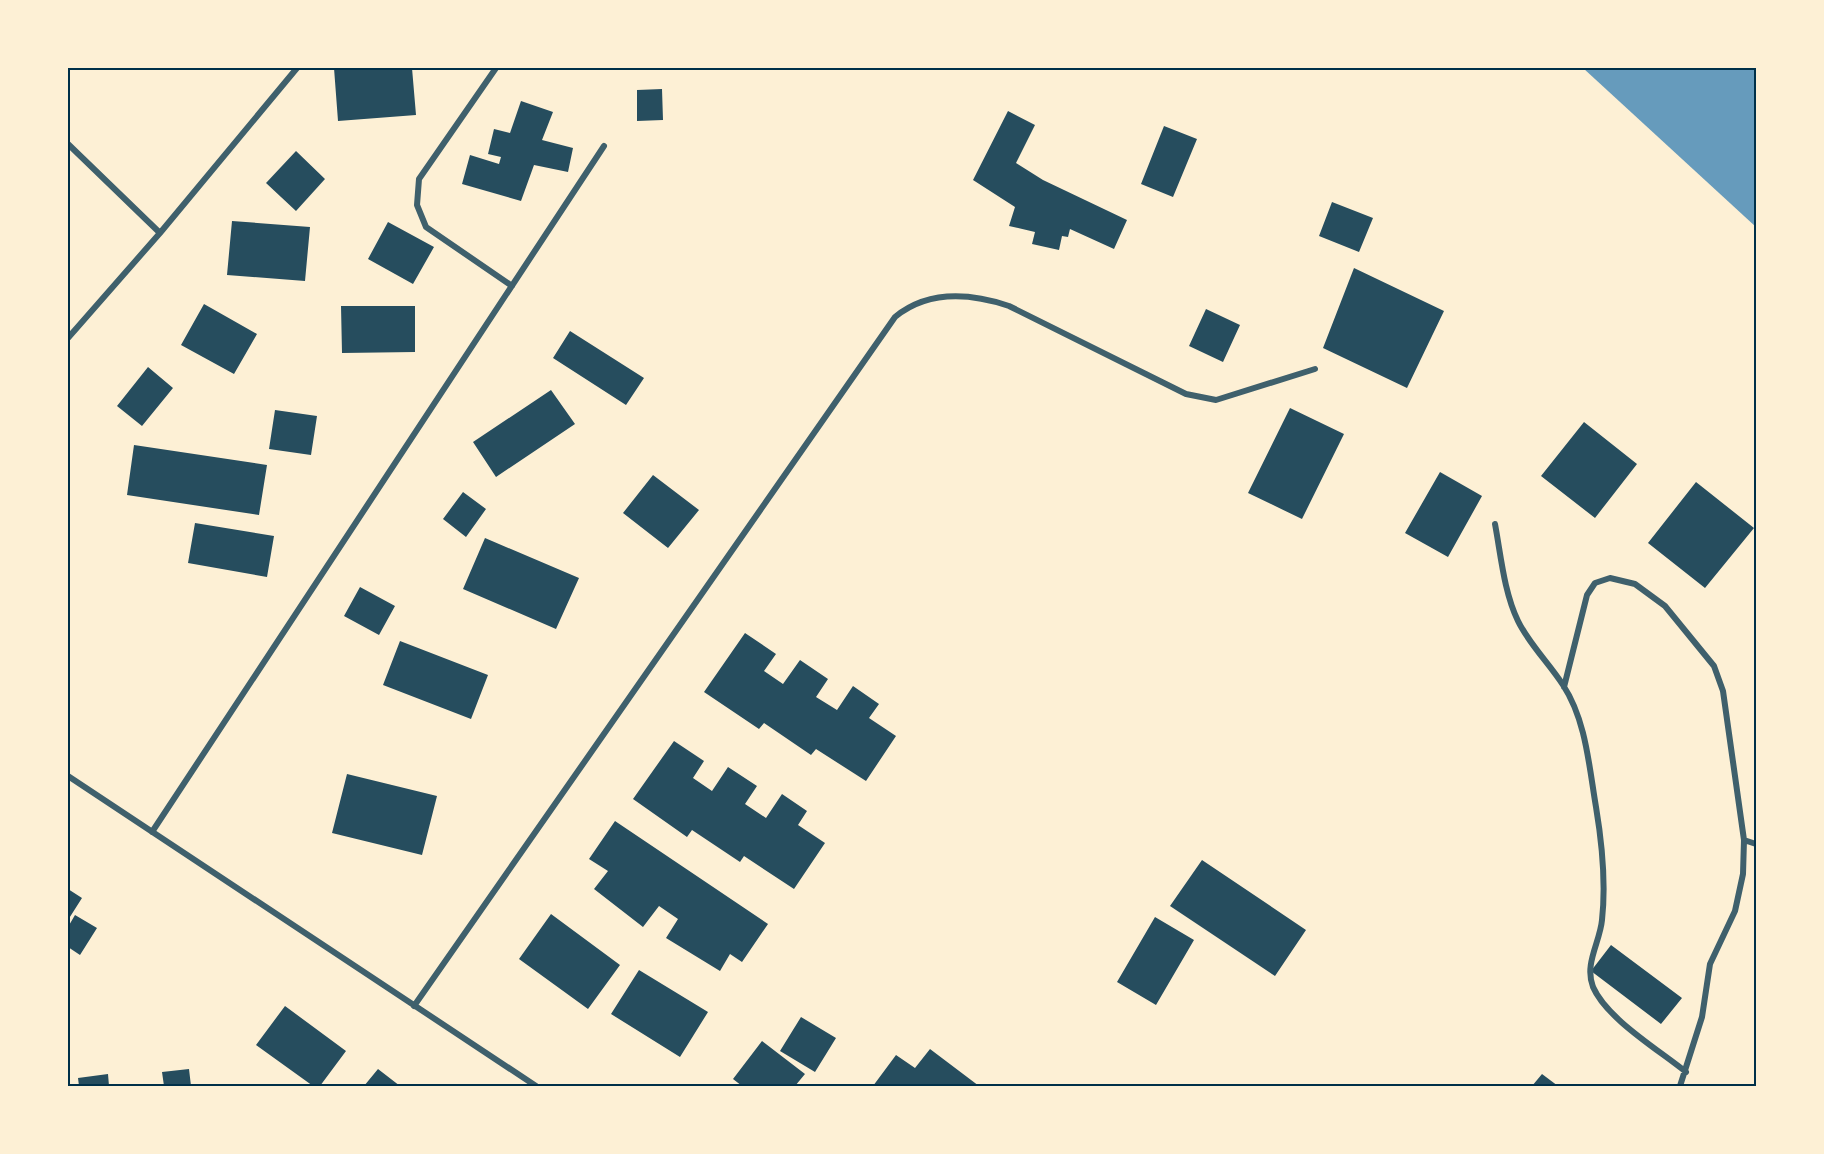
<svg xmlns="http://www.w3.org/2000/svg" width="1824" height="1154" font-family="Lato,sans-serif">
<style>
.water{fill:#669bbc}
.building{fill:#264d5e}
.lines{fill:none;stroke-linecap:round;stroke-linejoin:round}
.minor{stroke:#3f606c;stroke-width:6}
.neatline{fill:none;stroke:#003049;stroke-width:2}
</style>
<rect width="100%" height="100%" fill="#fdf0d5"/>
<!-- water -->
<path class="water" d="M1583,68h173v159z"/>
<!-- building -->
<path class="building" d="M334,68h78l4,47 -78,6z
M662,89l1,31 -26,1v-31z
M521,101l32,11 -11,28 31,8 -5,24 -34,-7 -13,36 -59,-17 8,-29 29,9 2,-7 -13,-3 6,-25 16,4z
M1008,111l27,14 -19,38 27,17 84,40 -13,29 -44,-20 -2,8 -6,-1 -3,14 -27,-6 3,-12 -26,-6 6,-19 -42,-27z
M1164,126l33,13 -24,58 -32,-13z
M296,151l29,28 -29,32 -30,-28z
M1332,202l41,16 -14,34 -40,-16z
M232,221l78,6 -5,54 -78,-6z
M388,222l46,25 -21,37 -45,-25z
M1354,268l90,43 -37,77 -84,-40z
M204,304l53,30 -23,40 -53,-29z
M341,306h74v46l-73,1z
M1206,309l34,16 -17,37 -34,-16z
M570,331l74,47 -18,27 -73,-47z
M148,367l25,21 -31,38 -25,-20z
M551,390l24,34 -79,53 -23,-35z
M1290,408l54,26 -42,85 -54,-26z
M275,410l42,6 -6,39 -42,-6z
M1584,422l53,42 -42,54 -54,-42z
M134,445l133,20 -8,50 -132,-20z
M1440,472l42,24 -34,61 -43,-24z
M653,475l46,35 -31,38 -45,-35z
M1696,482l58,46 -49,60 -57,-45z
M463,492l23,17 -20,28 -23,-18z
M195,523l79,13 -7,41 -79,-14z
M485,538l94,40 -23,51 -93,-40z
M360,587l35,19 -16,29 -35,-19z
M745,633l31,21 -12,17 19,13 17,-24 28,19 -12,18 21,13 16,-24 26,18 -10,14 27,18 -30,45 -50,-32 -5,6 -47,-32 -5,6 -55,-37z
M400,641l88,34 -17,44 -88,-34z
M674,741l30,20 -11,17 19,13 16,-24 29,19 -12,18 21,14 16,-24 25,17 -9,14 27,18 -31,46 -50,-33 -4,6 -48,-32 -5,7 -54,-38z
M347,774l90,22 -15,59 -90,-22z
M615,821l153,103 -26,38 -12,-8 -10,17 -54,-33 12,-19 -19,-13 -16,21 -49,-38 14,-18 -19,-12z
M1202,860l104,70 -31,46 -105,-70z
M68,889l14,9 -14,22z
M551,914l69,51 -32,44 -69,-50z
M75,915l22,13 -17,27 -12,-8v-20z
M1155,917l39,23 -38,65 -39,-23z
M1611,945l71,53 -21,26 -70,-53z
M639,970l69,42 -28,45 -69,-43z
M285,1006l61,45 -26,35h-7l-57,-41z
M801,1017l35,21 -21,34 -35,-21z
M762,1041l43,33 -10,12h-53l-9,-7z
M930,1049l49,37h-106l23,-31 19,13z
M189,1069l2,17h-27l-2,-14z
M378,1069l22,17h-36z
M108,1074l1,12h-30l-1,-8z
M1542,1074l16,12h-26z"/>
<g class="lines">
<!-- minor -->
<path class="minor" d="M496,68l-77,111 -2,26 9,22 86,59
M68,144l92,89
M68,338l92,-105 137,-165
M1495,524c6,32 9,68 23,97 11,23 31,42 45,64 23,35 26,81 33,122 6,36 10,77 6,113 -2,22 -18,44 -9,67 14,32 66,63 93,85
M1564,687l23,-92 8,-12 15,-5 25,6 30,22 49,60 9,25 21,149 -1,34 -8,37 -25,53 -8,53 -22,69
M68,776l468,310
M152,832l452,-686
M1744,840l12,4
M414,1006l481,-689c33,-27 75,-24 114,-11l177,88 30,6 99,-31"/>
</g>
<!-- border -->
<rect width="1824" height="1154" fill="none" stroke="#fdf0d5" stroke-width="138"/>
<rect x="69" y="69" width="1686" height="1016" class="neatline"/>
</svg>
